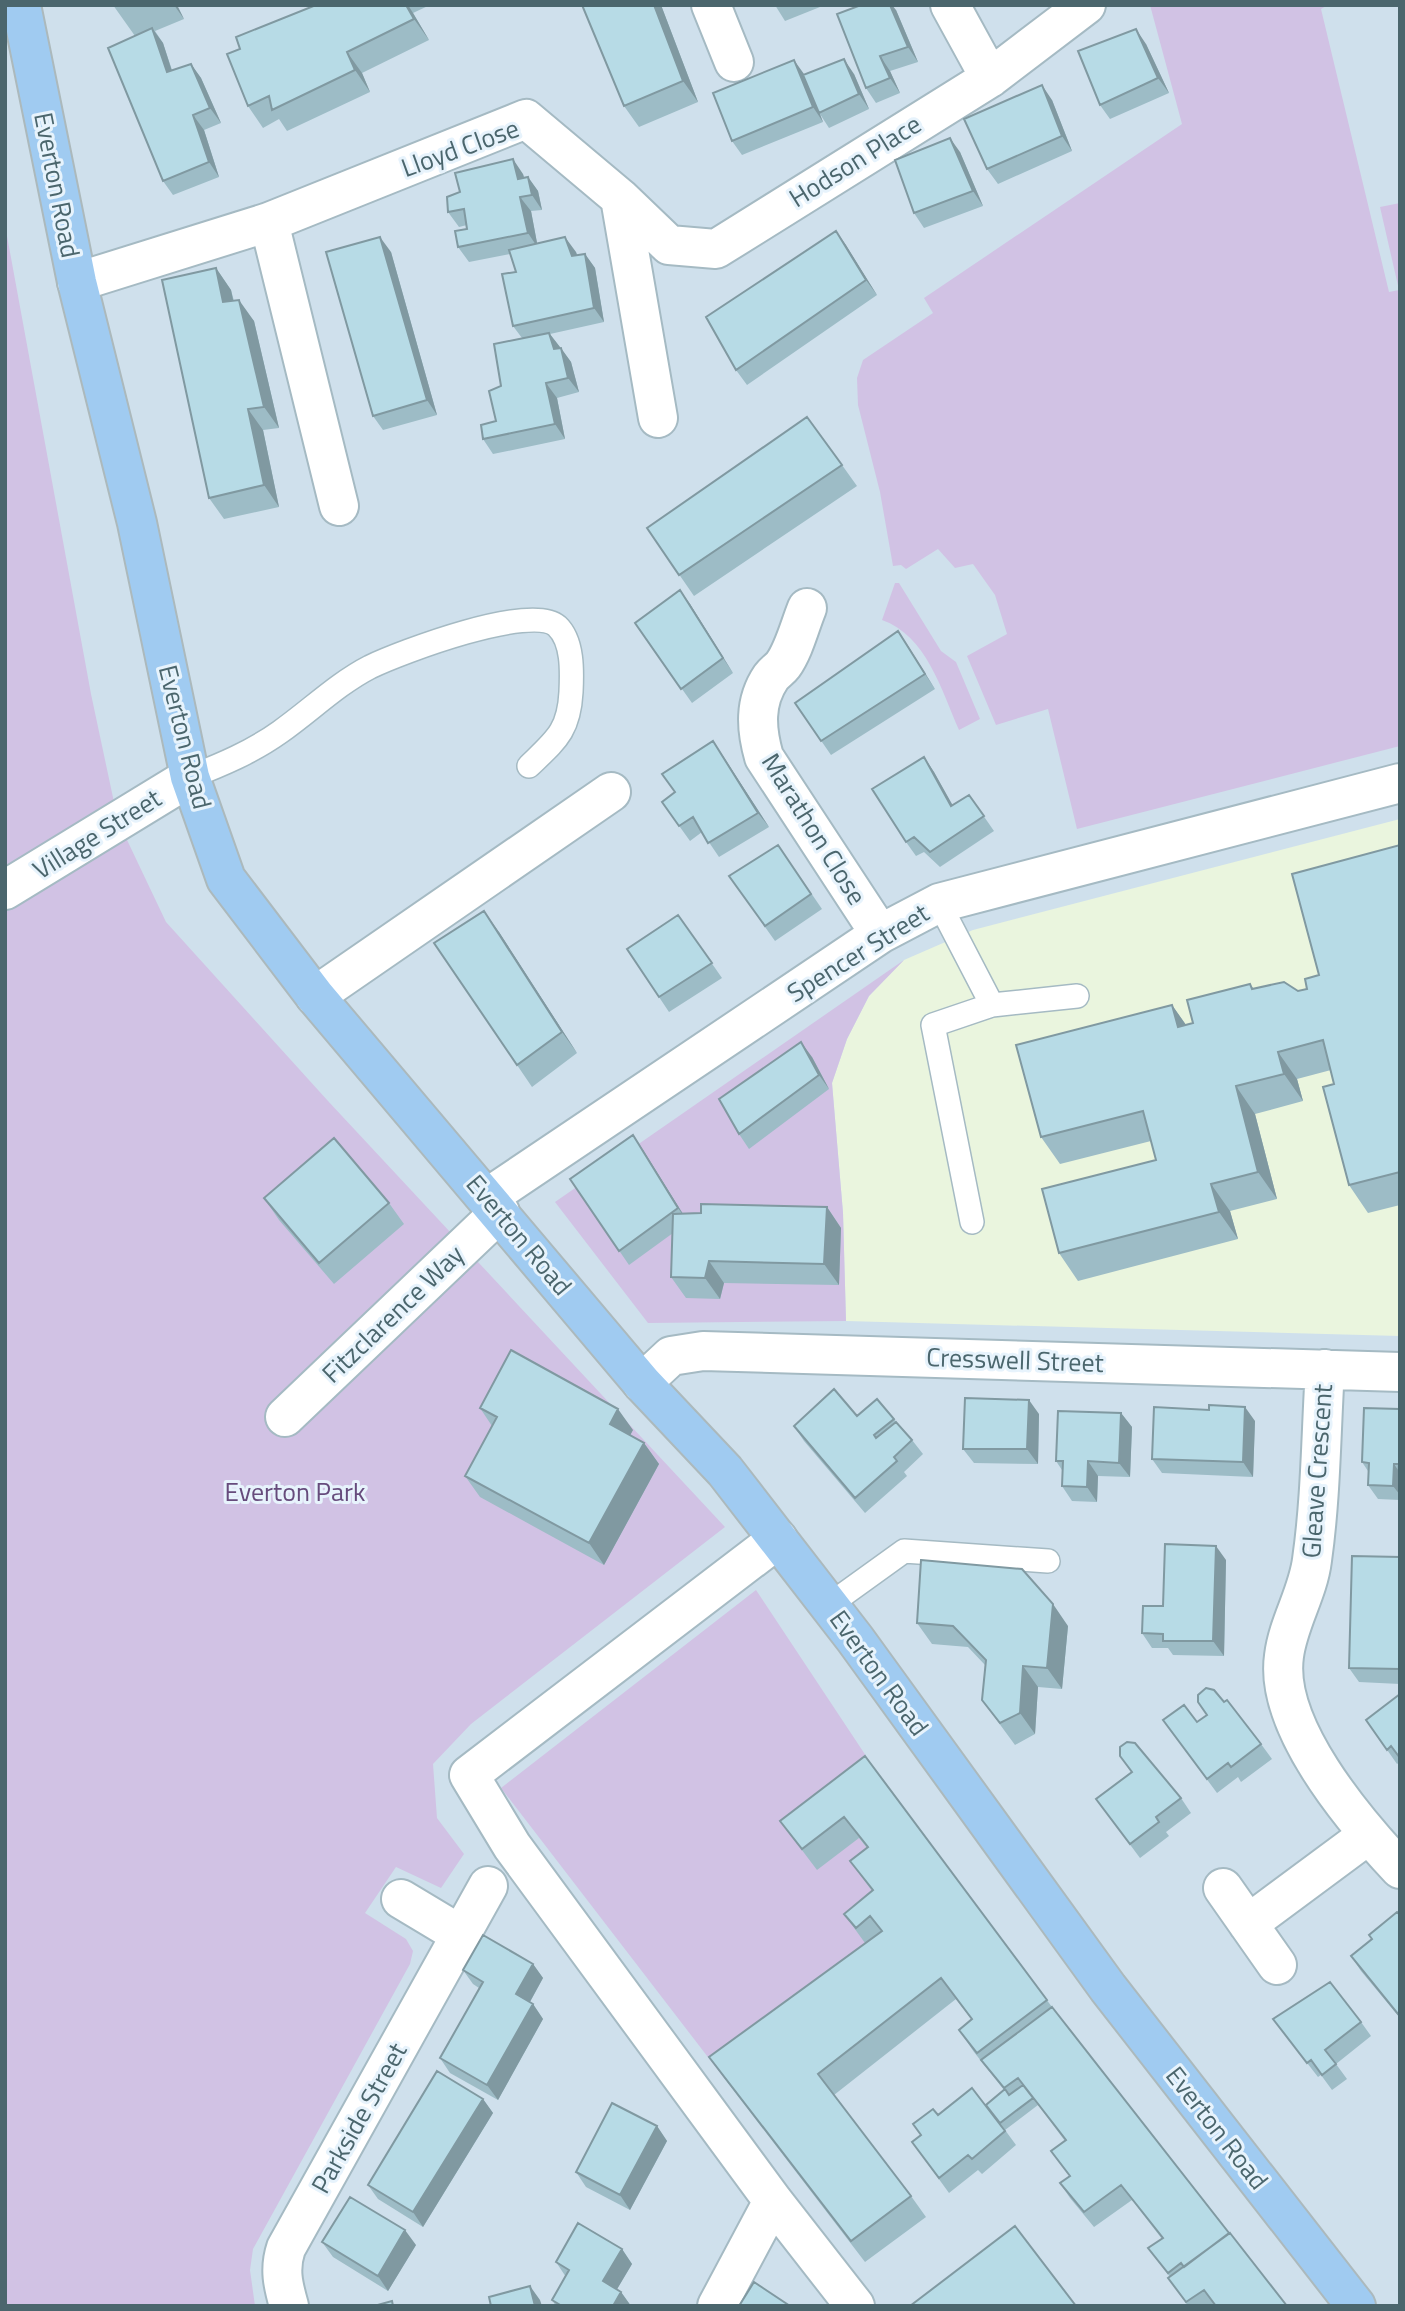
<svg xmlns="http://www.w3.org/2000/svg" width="1405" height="2311" font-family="'Titillium Web',sans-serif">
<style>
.residential{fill:#cfe0ec}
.education{fill:#eaf5de}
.green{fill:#d1c2e4}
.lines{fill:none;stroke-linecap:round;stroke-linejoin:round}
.service-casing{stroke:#a5bac3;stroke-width:26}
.minor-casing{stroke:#a5bac3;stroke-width:42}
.primary-casing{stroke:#acb9bc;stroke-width:42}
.service{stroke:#fff;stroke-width:23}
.minor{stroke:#fff;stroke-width:38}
.primary{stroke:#a0cbf1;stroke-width:38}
.wall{fill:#9dbcc6}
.shaded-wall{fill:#8099a1}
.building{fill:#b7dbe6;stroke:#8099a1;stroke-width:2}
.labels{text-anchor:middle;stroke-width:6;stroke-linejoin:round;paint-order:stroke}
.street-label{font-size:26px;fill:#4b666d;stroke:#e7f3fc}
.park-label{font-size:26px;fill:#664b7c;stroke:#e7f3fc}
</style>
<rect width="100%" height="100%" fill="#e1eef9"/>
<!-- residential -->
<path class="residential" d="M5,5h1395v2301h-1395z"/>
<!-- education -->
<path class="education" d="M1400,819v517l-554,-15 -3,-108 -11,-130 15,-44 22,-43 35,-36 69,-30z"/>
<!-- green -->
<path class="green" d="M1150,5h178l-7,4 68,283 10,-2 -19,-83 20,-4v543l-323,83 -29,-120 -52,16 -29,-69 40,-22 -12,-39 -22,-31 -18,4 -17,-19 -32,20 -5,-4 -8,1 -13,-74 -22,-87 -1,-27 6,-18 70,-47 -9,-15 258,-174z
M5,225l86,469 27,127 48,101 162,179 397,426 -254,197 -38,40 4,54 27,36 -23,34 -45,-21 -31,46 41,26 7,12 -3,13 -157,285 -3,21 5,36h-250z
M895,583h4l42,68 15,11 24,57 -21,11c-17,-39 -33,-95 -77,-110z
M904,960l-35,36 -22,43 -15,44 11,130 3,108 -198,2 -93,-121z
M756,1590l124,187 -21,61 24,30 14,84 -173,126 -223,-290z"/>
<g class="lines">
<defs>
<path id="service" d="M190,777c31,-12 62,-25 90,-45 30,-21 57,-48 90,-65 31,-15 161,-64 187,-41 16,15 15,45 14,66 -2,39 -15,48 -42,74
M939,903l53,102 85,-9
M972,1222l-39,-197 59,-20
M829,1605l75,-54 144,10"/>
<path id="minor" d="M711,5l23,57
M950,5l40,73
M620,198l49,47 47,4 274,-171 96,-73
M269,222l70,284
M77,282l192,-60 257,-103 94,79 38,220
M807,608c-7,17 -13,42 -24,57 -3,4 -8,7 -12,12 -17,25 -15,52 -7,80l116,177
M5,890l185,-113
M315,996l296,-204
M487,1198l393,-264 59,-31 461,-120
M1325,1369c-4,63 -4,128 -13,191 -4,33 -24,63 -28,96 -10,70 70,164 116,213
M642,1383l29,-27 32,-5 697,21
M285,1417l215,-205
M778,1539l-309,236 43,71 261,355 82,105
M1223,1888l54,77
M401,1899l60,36
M1248,1924l120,-89
M289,2306c-6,-21 -10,-37 -3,-58l202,-362
M717,2306l56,-105"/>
<path id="primary" d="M21,5l56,277 60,241 53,254 36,102 89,117 327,387 83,88 130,168 253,349 248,318"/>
</defs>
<!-- service casing -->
<use href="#service" class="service-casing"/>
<!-- minor casing -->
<use href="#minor" class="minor-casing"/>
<!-- primary casing -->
<use href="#primary" class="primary-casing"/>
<!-- service -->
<use href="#service" class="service"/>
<!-- minor -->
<use href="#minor" class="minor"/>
<!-- primary -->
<use href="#primary" class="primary"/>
</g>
<!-- wall -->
<path class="wall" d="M113,5h64l7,14 -29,12 8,12 9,27 19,-6 10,14 20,45 -17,7 15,47 -46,18 -10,-14 -28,-145z
M316,5h114l-17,8 16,27 -67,33 8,19 -83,39 -8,-12 -16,9 -15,-22 -8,-57z
M661,5l37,97 -59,25 -15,-21z
M775,5h50l-40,16z
M896,10l22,52 -28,9 10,22 -24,10 -10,-15z
M1146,44l23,49 -59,26 -10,-14z
M804,74h50l15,35 -40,19 -9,-14 3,8 -81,33 -10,-14z
M1052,100l20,51 -74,33 -11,-15z
M960,152l23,54 -59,22 -10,-15z
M523,174l1,3h4l10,14 4,19 -11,1 6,32 39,9 1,3 8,-1 10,14 9,54 -54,12 21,28 8,30 -22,6 8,41 -72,15 -10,-15 13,-18 5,-35 21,-48 -9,-12 3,-54 -6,-18 -41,8 -11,-15 9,-18v-4l-8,2 -11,-15z
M836,231l41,64 -130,90 -11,-15z
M391,252l46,163 -54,15 -10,-14z
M216,268l15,22 3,11 20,20 25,107 -16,2 16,77 -55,12 -15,-21z
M842,465l15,21 -163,110 -47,-68z
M690,604l43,69 -41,30 -57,-80z
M908,646l27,43 -104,66 -36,-52z
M713,741l56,86 -50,30 -17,-25 -12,9 -28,-39 13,-10z
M924,757l10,15 18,33 17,-10 25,36 -54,36 -16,-15 -8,4 -10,-14z
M778,845l44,64 -47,32 -46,-65z
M1400,845v360l-32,8 -19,-28 -15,-101 -3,-14 -34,9 6,22 -48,13 22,85 -47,12 8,28 -160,42 -19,-28 97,-93 -5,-19 -91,23 -19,-27 131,-132 14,20 7,-2 57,-39 4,5 44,2 9,-2 12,-14z
M678,915l44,63 -53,34 -10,-15z
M499,932l78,121 -45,34 -98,-144z
M812,1057l17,32 -80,60 -10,-15z
M643,1150l40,64 144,-7 14,21 -2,57 -115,-2 -4,16 -34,-1 -15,-21 2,-44 -44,32 -59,-86z
M264,1198l125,5 15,21 -70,60 -55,-64z
M480,1408l153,22 -3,5 14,8 15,21 -55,101 -124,-68 -15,-21 27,-50z
M1209,1410l46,11 -2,56 -91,-4 -10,-14z
M1400,1411v89l-22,-1 -10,-14v-14l-6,-9z
M1121,1413l11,14 -2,50 -32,-1 -1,26 -25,-1 -10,-15v-16l-6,-9z
M1039,1414l-1,50 -64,-1 -11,-14z
M857,1416l37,3 18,21 11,14 -19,18 3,4 -42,37 -61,-72 -10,-15z
M1400,1557v127l-41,-2 -10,-14z
M1226,1560l-2,96 -51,-1 -5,-7h-16l-10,-15 21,-27z
M917,1623l151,3 -6,63 -24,-2 -3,47 -20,11 -33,-45 3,-35 -17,-18 -36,-3z
M1400,1694v68l-3,2 -21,-30z
M1198,1702h26l37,42 11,15 -31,23 -3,-5 -21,16 -54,-73 34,2 10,-7z
M865,1756l187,251 235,299h-99l-20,-28 2,-1 -22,-29 14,-9 -30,-39 -38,27 -24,-29 -10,-15 10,-7 -19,-25 14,-10 -27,-36 -33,25 11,15 -34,29 -4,-4 -29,23 -37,-51 9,-7 17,-20 48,-10 18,-15 -30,-38 -15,-22 12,-11 -15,-20 -122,96 77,101 15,21 -61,45 -141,-184 -15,-21 156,-114 -21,-29 28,-23 -22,-30 17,-13 -8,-10 -42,32 -37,-49z
M1120,1756l61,42 10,15 -25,19 3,4 -29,22 -44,-59 35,-27z
M1400,1915v103l-39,-47 -10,-15 21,-16z
M533,1964l10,14 -13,24 3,2 10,15 -45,81 -48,-27 -10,-15 39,-70 -6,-4 -10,-14z
M1273,2019l88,3 10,14 -35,28 11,15 -15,11 -11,-15 -3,2z
M483,2099l10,14 -70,114 -45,-28 -10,-14z
M657,2126l10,15 -37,69 -44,-23 -10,-15z
M322,2242l94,3 -28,46 -55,-34z
M622,2249l10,15 -15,25 4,3 10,14h-75l-4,-6 14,-23 -10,-15z"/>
<!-- shaded-wall -->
<path class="shaded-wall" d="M174,5h3l7,14z
M406,5h2l5,8 16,27 -15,-21z
M654,5h7l37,97 -15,-21z
M890,5h2l4,5 22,52 -10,-15z
M152,28l11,15 14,44 -10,-15z
M1136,29l10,15 23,49 -11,-15z
M347,52l15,21 8,19 -15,-22z
M880,56l10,15 10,22 -10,-15z
M844,59l10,15 15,35 -10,-15z
M794,60l10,14 19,48 -10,-15z
M191,64l10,14 20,45 -11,-15z
M1042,85l10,15 20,51 -10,-15z
M193,115l11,15 15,47 -10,-15z
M950,138l10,14 23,54 -10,-15z
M513,159l10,15 5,19 -10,-14z
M528,177l10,14 4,19 -10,-15z
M520,197l11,14 7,37 -10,-15z
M836,231l10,14 31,50 -11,-15z
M380,237l11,15 46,163 -10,-15z
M565,237l11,15 6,18 -10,-14z
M585,254l10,14 9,54 -10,-14z
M216,268l15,22 7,34 -15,-22z
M239,300l15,21 25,107 -15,-21z
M549,333l11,14 5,17 -11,-15z
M561,348l10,14 8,30 -11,-14z
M546,383l11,15 8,41 -10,-15z
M248,409l15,21 16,77 -15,-22z
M680,590l10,14 43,69 -10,-15z
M898,631l10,15 27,43 -10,-15z
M713,741l10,15 46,71 -11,-14z
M924,757l10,15 27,48 -10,-14z
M484,911l15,21 78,121 -15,-21z
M1172,1005l19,27 -13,-5z
M801,1042l11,15 17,32 -10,-14z
M1278,1052l19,27 6,22 -19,-27z
M1236,1086l19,28 22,85 -19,-27z
M633,1135l10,15 45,72 -10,-14z
M1211,1184l19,27 8,28 -19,-27z
M827,1207l14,21 -2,57 -15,-21z
M709,1261l15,22 -4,16 -15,-21z
M1029,1400l10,14 -1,50 -11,-15z
M1245,1407l10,14 -2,56 -10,-15z
M618,1409l15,21 -8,15 -15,-21z
M1121,1413l11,14 -2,50 -11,-14z
M644,1443l15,21 -55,101 -15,-22z
M1088,1461l10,15 -1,26 -10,-15z
M1394,1464l6,9 -2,6 2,3v13l-7,-9z
M1216,1546l10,14 -2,96 -11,-15z
M1053,1604l15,22 -6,63 -15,-21z
M1023,1666l15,21 -3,47 -15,-21z
M533,1964l10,14 -17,31 -10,-15z
M533,2004l10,15 -45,81 -11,-15z
M483,2099l10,14 -70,114 -10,-15z
M657,2126l10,15 -37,69 -10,-15z
M405,2230l11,15 -28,46 -10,-15z
M622,2249l10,15 -19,32 -10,-15z
M530,2286l10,14 2,6h-7z
M621,2292l10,14h-18z"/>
<!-- building -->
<path class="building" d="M316,5h90l8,14 -67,33 8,18 -83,40 -3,-14 -21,10 -21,-52 13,-5 -4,-12z
M582,5h72l29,76 -59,25z
M861,5h29l18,42 -28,9 10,22 -24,10 -29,-74z
M152,28l15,44 24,-8 19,44 -17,7 16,47 -46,19 -55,-133z
M1136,29l22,49 -58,27 -22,-54z
M844,59l15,35 -40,19 -16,-38z
M794,60l19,47 -81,34 -19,-48z
M1042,85l20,51 -75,33 -23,-50z
M950,138l23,53 -59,22 -19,-53z
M513,159l5,20 10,-2 4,18 -12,2 8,36 -70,14 -3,-16 12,-2 -3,-20 -16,3 -1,-15 13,-5 -5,-19z
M836,231l30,49 -130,90 -30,-53z
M380,237l47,163 -54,16 -47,-164z
M565,237l7,19 13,-2 9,54 -81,18 -11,-52 14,-2 -7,-22z
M216,268l7,34 16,-2 25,107 -16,2 16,76 -55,13 -47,-218z
M549,333l5,16 7,-1 7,30 -22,5 9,41 -72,15 -2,-14 15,-4 -7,-30 12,-5 -7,-42z
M807,417l35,48 -163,110 -32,-47z
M680,590l43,68 -42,31 -46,-66z
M898,631l27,43 -104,67 -26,-38z
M713,741l45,72 -50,30 -15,-26 -14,9 -17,-24 13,-10 -13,-18z
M924,757l27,49 18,-11 15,21 -54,36 -16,-15 -8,5 -34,-53z
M778,845l33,49 -46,32 -36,-50z
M1400,845v327l-51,13 -26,-98 11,-3 -11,-44 -45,12 6,22 -48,12 22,86 -47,12 8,28 -160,41 -17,-64 114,-29 -13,-49 -102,26 -25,-92 156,-40 6,22 15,-4 -6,-23 63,-16 2,5 32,-7 14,9 9,-2 -2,-10 14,-4 -27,-101z
M484,911l78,121 -45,33 -83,-122z
M678,915l34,48 -53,34 -32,-48z
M801,1042l18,33 -80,59 -20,-35z
M633,1135l45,73 -59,43 -49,-72z
M334,1138l55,65 -70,60 -55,-65z
M701,1204l126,3 -3,57 -115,-3 -4,17 -34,-1 2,-63 28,-1z
M511,1350l107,59 -8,15 34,19 -55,100 -124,-67 32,-59 -17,-9z
M834,1389l23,27 20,-17 17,20 -20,16 2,3 20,-16 16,18 -18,17 3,4 -42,37 -61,-72z
M965,1398l64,2 -2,49h-64z
M1209,1405l36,2 -2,55 -91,-3 2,-52 55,3z
M1364,1408l35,1 1,70h-2l1,-15h-5l-1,22 -25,-1 1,-22 -7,-1z
M1058,1411l63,2 -2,50 -31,-2 -1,26 -25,-1 1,-25h-7z
M1165,1544l51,2 -3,95h-50v-7l-21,-1 1,-27h20z
M1352,1556l48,1v112l-51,-1z
M921,1560l101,9 31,35 -6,64 -24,-2 -3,47 -20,10 -18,-23 4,-40 -33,-34 -36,-3z
M1206,1688l8,2 10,12 3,-2 34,44 -30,23 -3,-4 -21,16 -44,-59 21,-15 13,17 10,-7 -9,-13v-7z
M1400,1694v64l-9,-12 -4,4 -21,-30z
M1127,1742l8,1 46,55 -25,19 3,5 -29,22 -34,-45 36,-27 -12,-16v-9z
M865,1756l182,244 -70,53 -18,-23 13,-11 -31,-41 -123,96 93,122 -60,45 -142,-184 173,-126 -12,-15 -14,12 -12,-14 29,-24 -23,-29 18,-14 -24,-30 -42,32 -22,-28z
M1397,1912l3,3v98l-2,1 -47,-58 21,-17 -3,-4z
M483,1935l50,29 -17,30 17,10 -46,81 -47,-27 43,-76 -20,-12z
M1330,1982l31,40 -36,28 11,14 -14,11 -11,-15 -4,3 -34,-44z
M1052,2007l177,226 -45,34 -3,-4 -13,10 -20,-25 15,-10 -42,-53 -37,27 -24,-29 10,-7 -19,-25 15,-11 -48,-62 -14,10 -23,-28z
M437,2071l46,28 -70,113 -45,-27z
M1023,2085l10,13 -33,25 -14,-18 19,-16 4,6z
M972,2088l33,43 -33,28 -4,-4 -29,23 -27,-36 9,-7 -8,-11 20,-15 5,6z
M612,2103l45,23 -37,69 -44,-23z
M350,2197l55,33 -27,46 -56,-34z
M578,2223l44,26 -19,32 18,11 -8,14h-51l-10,-6 17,-30 -13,-8z
M1015,2226l61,80h-166z
M1230,2233l57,73h-71l-12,-16 -18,12 -18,-24z
M754,2282l36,24h-51z
M530,2286l5,20h-44l-2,-9z
M392,2301l1,5h-19z"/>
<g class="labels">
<!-- street labels -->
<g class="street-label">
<text transform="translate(460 148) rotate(-20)" y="9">Lloyd Close</text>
<text transform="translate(855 161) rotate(-32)" y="9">Hodson Place</text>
<text transform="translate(57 185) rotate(79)" y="9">Everton Road</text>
<text transform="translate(185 737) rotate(76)" y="9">Everton Road</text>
<text transform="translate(814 829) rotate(58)" y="9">Marathon Close</text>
<text transform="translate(97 834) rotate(-32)" y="9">Village Street</text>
<text transform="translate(858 953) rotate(-32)" y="9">Spencer Street</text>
<text transform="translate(519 1235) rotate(50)" y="9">Everton Road</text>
<text transform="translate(393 1314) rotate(-44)" y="9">Fitzclarence Way</text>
<text transform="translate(1015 1360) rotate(2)" y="9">Cresswell Street</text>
<text transform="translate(1317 1471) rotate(-86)" y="9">Gleave Crescent</text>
<text transform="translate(879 1673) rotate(54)" y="9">Everton Road</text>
<text transform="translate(359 2118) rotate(-61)" y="9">Parkside Street</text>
<text transform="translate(1217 2128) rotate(52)" y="9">Everton Road</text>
</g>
<!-- park labels -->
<g class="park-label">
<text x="295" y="1501">Everton Park</text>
</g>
</g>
<!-- border -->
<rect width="1405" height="2311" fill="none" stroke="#4b666d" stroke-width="14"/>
</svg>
